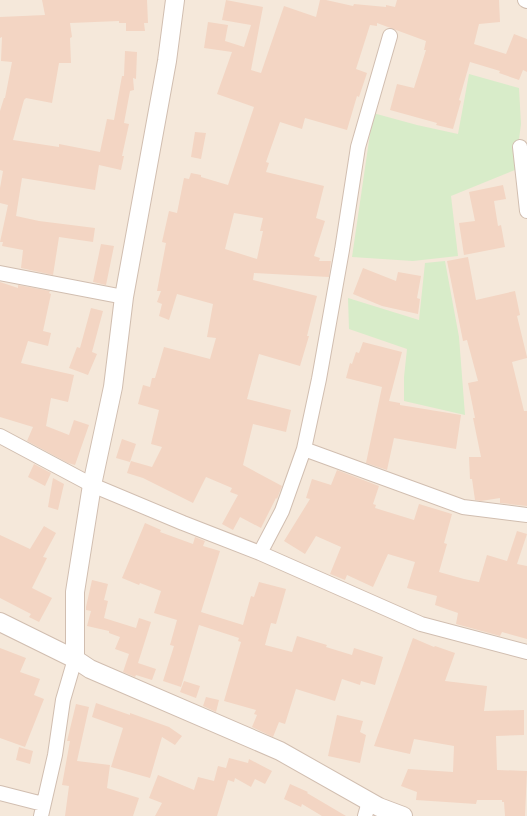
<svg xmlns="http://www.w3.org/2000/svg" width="527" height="816" font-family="Ubuntu,sans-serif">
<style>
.residential{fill:#f5e8da}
.green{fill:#d8ecc9}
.building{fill:#f3d5c3;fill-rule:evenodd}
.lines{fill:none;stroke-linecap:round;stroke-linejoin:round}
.minor-casing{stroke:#d1beb0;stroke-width:16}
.tertiary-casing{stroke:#d1beb0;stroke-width:20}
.minor{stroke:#fff;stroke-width:14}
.tertiary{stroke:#fff;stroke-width:18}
</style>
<rect width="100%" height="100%" fill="#fdf6ec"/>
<!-- residential -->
<path class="residential" d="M0,0h527v816h-527z"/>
<!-- green -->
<path class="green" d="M469,74l50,14 2,36 -6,46 -64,26 7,60 -45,5 -61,-4 21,-144 44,12 41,9z
M445,261l14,76 6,78 -61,-14v-24l3,-28 -58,-20 -1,-31 71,22 6,-57z"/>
<!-- building -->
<path class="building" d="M42,0h105l1,23h-4l1,8h-19v-8h-7v-2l-49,2 2,14 -2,1 1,25h-12l-7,40 -26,-5 -2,2 -11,40 46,7v-3l41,8 7,-33 7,1 8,-44h2l1,-25 12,1 -1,27 -3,-1 1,12 -4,1 -6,32 5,1 -7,32h2l-3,14 -22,-5 -4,25 -73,-12 -6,38 23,5 56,7 -2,14 -34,-5 -6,38 -32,-7 2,-18 -21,-4 1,-4h-3l8,-37 -8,-2v-15l3,-17 -3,-1v-59l4,-13h1l7,-36 -11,-1 1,-24 -2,1v-21l45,-2z
M226,0l37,7 -12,63 10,3 23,-67 32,11 4,-17h6l27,6 1,-2 32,3v-2l9,2 2,-7h102l1,22 -21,2 -5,20 32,10 8,-20 13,5v33l-4,-2 -4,10 -20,-7 1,-2 -30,-9 -11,38 2,1 -8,28 -17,-4 1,-2 -47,-13 7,-26 17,4 12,-38h-2l2,-9 -49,-18v3l-7,-1 -14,44 11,4 -8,24 -2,-1 -10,34 -42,-12 -3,11 -22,-7 -14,40 3,1 -3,9 58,14 -8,32 9,3 -11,35 6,2 -1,3h12l-2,16 -75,-4 -1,7 64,16 -10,40h2l-9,30 -41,-12 -12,45 44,11 -5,22 -33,-8 -10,41 39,21 -5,13 -1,-1 -15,30 -21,-11 -7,13 -11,-6 16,-29 -8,-3 2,-4 -26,-11 -13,26 -50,-25 -16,-5 4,-12 21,6 10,-20 -11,-3 8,-34 -21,-6 5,-19 7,2 2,-9h3l9,-31 46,12 6,-21 -9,-1 6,-33 -36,-10 -8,26 -10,-4 3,-12 -5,-2 4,-11h-4l9,-48 -4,-1 7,-31 8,2 7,-35 5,1 2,-6 10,2v2l27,8 26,-78 -37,-13 15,-42 -28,-4 4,-26 20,3 -3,16 19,6 7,-22 -29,-5zM234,213l29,5 -3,13h3l-6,28 -32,-10z
M195,132l11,1 -5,26 -10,-2z
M503,185l3,14 -12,2 4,25 3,-1 4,22 -41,8 -5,-32 16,-2 -6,-29z
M101,244l13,2 -8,39 -13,-3z
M468,257l8,43 39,-9 5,24 -3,1 10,41v1l-15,4 12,49h3v95l-27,-3v-5l-19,3 -6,-1 -3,-21h-2l-1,-22h12l-8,-39h2l-7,-35 10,-2 -11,-41 -4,1 -16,-80z
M363,268l33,13 2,-9 23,4 -4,22 3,1 -2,15 -36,-8 -29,-12z
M0,282l18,6v-3l32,6 -1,2 2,1 -8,37 8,2 -3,13 -20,-5 -7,22 53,12 -6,27 -17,-4 -5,28 23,9 5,-15 15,5 -14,40 -7,-2 -41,-22 6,-14 -33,-10z
M91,308l12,3 -11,41 5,2 -9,21 -19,-7 8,-21 3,1z
M363,342l39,10 -13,49 11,2v2l61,10 -5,34 -62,-11 -7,32 -21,-7 16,-76 -36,-9 4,-15 2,1 4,-12 3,1z
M122,439l14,5 -6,18 -14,-4z
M34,464l17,9 -6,13 -17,-9z
M337,470l42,16 -6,18 3,1 -1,3 39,12 5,-16 33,10 -8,29 3,1 -8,28 25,7 15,3 8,-27 20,6 10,-30 10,3 -10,30 10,2v73l-25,-7 -2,4 -44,-12 2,-11 -23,-8 2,-9 -30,-8 8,-26 -27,-8 -15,33 -26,-12 -2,5 -15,-6 11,-27 -25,-11 -11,18 -21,-13 26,-42 -4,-1 6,-19 19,6z
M53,478l11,6 -6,26 -10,-3z
M145,523l16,7 -1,2 33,12 2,-7 10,4 -2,5 17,5 -19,61 42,13 8,-29 3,1 5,-15 27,7 -10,35 -5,-1 -6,22 27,7 5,-16 30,9 -1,2 26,8 2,-7 29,9 -8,28 -14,-4 -1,4 -18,-6 -7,22 -39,-12 -11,35 -6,-2 -6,15 -21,-10 5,-12 -3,-1 2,-4 -32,-9 17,-59 -3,-1 1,-3 -40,-13 -18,62 -18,-6 11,-35 -4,-1 7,-25 -23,-7 7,-22 -21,-8 -1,2 -17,-7z
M44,526l12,7 -13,24 4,1 -15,30 20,10 -13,24 -10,-5 2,-3 -31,-16v-63l30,14z
M92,580l16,4 -4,16 4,1 -4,17 32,10 3,-10 12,4 -13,41 18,6 -4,11 -16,-5 -1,2 -12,-5 6,-18 -14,-5 5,-12 -11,-4v-2l-22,-5 4,-15 -5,-1v-3z
M413,638l21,9 1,-1 20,7 -10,28 42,5 -3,25 40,-1v25l-28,1 1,34 30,1 -2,45h-20l-1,-14h-2v-2h-25l-1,4 -60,-4 1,-8 -16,-6 7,-17 45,3 1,-26 -40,-7 -4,15 -36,-8z
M0,648l26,10 -6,14 20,7 -6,16 10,4 -19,48 -25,-9z
M184,681l16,5 -4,12 -16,-6z
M206,697l13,3 -3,12 -13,-6z
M96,703l34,12v-2l39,14 13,9 -7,9 -13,-8 -12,41 -39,-11 12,-39 -31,-11z
M76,704l13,3 -12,54 33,4 -3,23 32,10 -6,18h-68l4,-30 -7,-1 8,-44h-3z
M337,715l26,6 -3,11 6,3 -6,28 -32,-7z
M19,747l14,4 -3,13 -14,-4z
M229,758l19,5 1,-4 23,12 -7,13 -10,-5 -4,8 -16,-9 -1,4 -6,-2 -11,36h-62l7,-13 -13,-5 9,-23 36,15 4,-13 16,4 4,-15 8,2z
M290,784l18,8 -1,1 39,23h-24l-20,-12 -1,3 -17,-8z"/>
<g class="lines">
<defs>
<path id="minor" d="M525,0l2,1
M520,147l7,64
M0,273l124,24
M0,436l92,49 91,38 77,30 161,71 106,28
M304,449l159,58 64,8
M260,553l22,-42 22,-62 15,-70 23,-129 16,-103 32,-111
M0,793l43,11
M41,816l14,-61 8,-55 12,-41
M365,816l4,-14"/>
<path id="tertiary" d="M0,622l75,37 15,10 190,82 99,56 24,9
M75,659v-67l17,-107 21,-98 11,-90 43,-236 8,-61"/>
</defs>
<!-- minor casing -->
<use href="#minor" class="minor-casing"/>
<!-- tertiary casing -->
<use href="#tertiary" class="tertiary-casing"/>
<!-- minor -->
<use href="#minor" class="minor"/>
<!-- tertiary -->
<use href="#tertiary" class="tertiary"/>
</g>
</svg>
